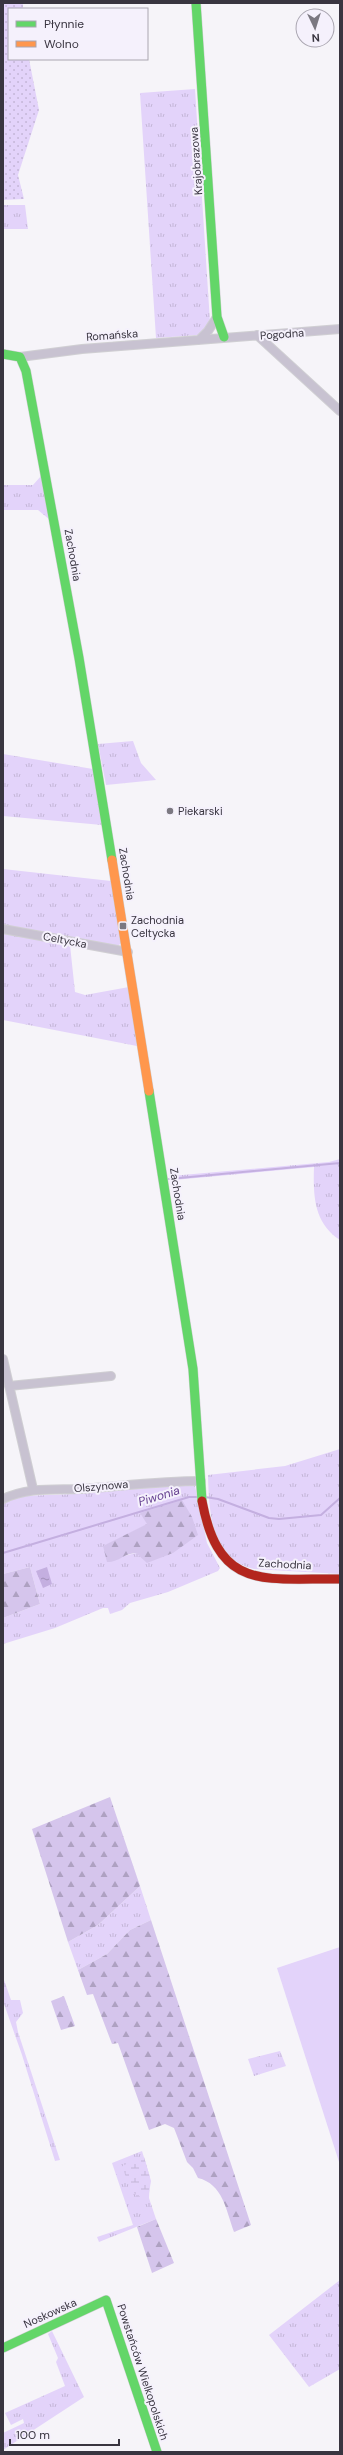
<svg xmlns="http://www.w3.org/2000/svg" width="343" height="2455" font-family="'DM Sans',sans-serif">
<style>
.grass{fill:url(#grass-tufts);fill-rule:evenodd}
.forest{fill:url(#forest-firs)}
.wetland{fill:url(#wetland-marsh)}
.park{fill:url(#park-dots)}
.garden{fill:#e3d3fa}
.water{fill:url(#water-ripples)}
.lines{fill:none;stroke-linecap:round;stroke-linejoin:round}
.stream{stroke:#c4afe0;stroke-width:2}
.street-casing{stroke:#d0cfd3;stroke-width:10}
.fast-casing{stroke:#d0cfd3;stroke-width:10}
.slow-casing{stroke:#d0cfd3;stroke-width:10}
.jam-casing{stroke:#d0cfd3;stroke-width:10}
.street{stroke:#c8c2d1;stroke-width:8}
.fast{stroke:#63d668;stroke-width:9}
.slow{stroke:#ff974d;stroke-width:9}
.jam{stroke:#b3261e;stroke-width:9}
.poi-dot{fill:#7b7881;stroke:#f5f1fc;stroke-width:1.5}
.labels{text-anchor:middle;stroke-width:4;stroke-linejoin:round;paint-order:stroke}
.street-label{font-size:11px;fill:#393540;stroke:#f5f1fc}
.poi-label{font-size:11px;fill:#393540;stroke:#f5f1fc;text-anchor:start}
.water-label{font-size:12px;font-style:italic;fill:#653f90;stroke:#f5f1fc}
</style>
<defs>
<pattern id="grass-tufts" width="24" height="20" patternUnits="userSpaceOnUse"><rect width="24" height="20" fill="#e3d3fa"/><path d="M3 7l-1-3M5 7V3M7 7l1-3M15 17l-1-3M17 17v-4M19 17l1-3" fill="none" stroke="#c4b6d7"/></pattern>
<pattern id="forest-firs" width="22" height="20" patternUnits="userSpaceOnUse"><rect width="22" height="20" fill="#d5c5ec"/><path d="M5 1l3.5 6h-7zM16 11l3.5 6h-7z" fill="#aea1c1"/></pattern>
<pattern id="wetland-marsh" width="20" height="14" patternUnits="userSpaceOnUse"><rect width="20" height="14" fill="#e3d3fa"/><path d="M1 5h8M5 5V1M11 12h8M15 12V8" fill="none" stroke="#c4b6d7"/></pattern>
<pattern id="park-dots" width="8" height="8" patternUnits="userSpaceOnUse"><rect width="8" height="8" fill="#e3d3fa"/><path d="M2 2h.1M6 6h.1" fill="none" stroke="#c4b6d7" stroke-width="1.8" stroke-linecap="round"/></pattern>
<pattern id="water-ripples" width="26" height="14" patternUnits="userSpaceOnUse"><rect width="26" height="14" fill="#c4afe0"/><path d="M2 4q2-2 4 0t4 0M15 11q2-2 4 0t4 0" fill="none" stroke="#a08fb7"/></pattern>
</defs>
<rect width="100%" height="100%" fill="#f6f4f9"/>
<!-- grass -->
<path class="grass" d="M195,89l15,233 -11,13 -43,3 -16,-245z
M3,205h22l3,24h-25z
M41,476l9,44 -12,-10h-35v-25h30z
M133,741l8,22 15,17 -50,5 -8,-41z
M3,754l90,15 9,56 -99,-9z
M3,869l108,12 10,62 -4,4 -114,-22z
M3,933l67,12 5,47 10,3 44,-8 8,59 -134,-26z
M340,1159v81c-26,-17 -27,-44 -26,-73l-140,13 -3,-4 158,-14z
M340,1449v125l-86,-5c-43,-10 -45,-56 -46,-94l77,-9z
M140,1485l55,1 12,57 13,25 -2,3 -50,21 -38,11 -8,7 -12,4 -2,-6h-5l-48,20 -52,16v-26l37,-14 -10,-37 -27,7v-71l18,-7 54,-2zM140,1513l33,40 -31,3 -6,-3 -16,4 28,-33z
M140,1886l11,34 -21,10 -23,24 -29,16 -10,-28 30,-17z
M3,1977l8,23h9l3,13 -7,9 2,10 42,128 -5,1 -33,-106 -19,-54z
M280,2051l6,15 -32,10 -6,-17z
M142,2151l8,26 -1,21 7,21 -57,23 -2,-5 36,-12 -21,-62z
M340,2280v89l-31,18 -40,-52z
M52,2331l32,66 -81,53v-17l21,-10 -1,-4 -12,6 -6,-12 60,-27 -9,-24 2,-4 -10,-24z"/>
<!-- forest -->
<path class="forest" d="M182,1500l10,17 6,18 -25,18 -26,10 -11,-10c-14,1 -16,9 -29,9l-4,-16 44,-22 -7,-11z
M30,1567l10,37 -37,14v-44z
M110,1797l30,89 -42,39 -30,17 -36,-113z
M151,1920l100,305 -17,7c-8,-22 -11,-48 -36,-54l-5,-10 -6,-6 -13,-34 -9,-4 -16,6 -31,-87 -6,1 -19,-50 -6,1 -9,-25 29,-16 23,-24z
M64,1996l11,30 -14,4 -10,-29z
M156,2219l18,44 -22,10 -15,-46z"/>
<!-- wetland -->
<path class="wetland" d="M144,2157l7,24 -2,12 -11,4 -8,-8 -8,-23z"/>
<!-- park -->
<path class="park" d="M3,3h20v6h-14v50h20l10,51 -21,65 6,24 -21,1z"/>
<!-- garden -->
<path class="garden" d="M340,1947v218l-63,-197z"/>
<!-- water -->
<path class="water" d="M47,1567l5,17 -9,4 -7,-17z"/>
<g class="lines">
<!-- stream -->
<path class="stream" d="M169,1179l171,-16
M205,1497l13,2 51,19 10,1 42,-4 19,-17
M3,1553l186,-56h8"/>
<defs>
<path id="street" d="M257,335l83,76
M199,340l9,-9 9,-14
M20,357l62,-8 258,-20
M3,929l125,23
M3,1359l30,130
M9,1386l102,-10
M3,1499c25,-12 51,-9 78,-10 41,-3 80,-8 120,-8"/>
<path id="fast" d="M196,3l21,314 7,20
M3,354l17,3 6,14 53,287 33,202
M149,1091l44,278 9,132
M3,2348l103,-48 51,152"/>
<path id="slow" d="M112,860l37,231"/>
<path id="jam" d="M202,1501c17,91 62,77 138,78"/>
</defs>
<!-- street casing -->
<use href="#street" class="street-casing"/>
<!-- fast casing -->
<use href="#fast" class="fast-casing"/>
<!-- slow casing -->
<use href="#slow" class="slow-casing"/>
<!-- jam casing -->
<use href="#jam" class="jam-casing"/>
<!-- street -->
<use href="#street" class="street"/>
<!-- fast -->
<use href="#fast" class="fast"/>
<!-- slow -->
<use href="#slow" class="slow"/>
<!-- jam -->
<use href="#jam" class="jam"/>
</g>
<!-- markers -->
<g class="poi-dot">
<circle cx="170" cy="811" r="4"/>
<rect x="119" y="922" width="8" height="8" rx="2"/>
</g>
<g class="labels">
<!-- street labels -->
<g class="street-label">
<text transform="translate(196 161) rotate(-94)" y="4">Krajobrazowa</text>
<text transform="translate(282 334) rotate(-4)" y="4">Pogodna</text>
<text transform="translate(112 335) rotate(-4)" y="4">Romańska</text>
<text transform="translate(73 555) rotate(80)" y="4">Zachodnia</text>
<text transform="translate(127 874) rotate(81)" y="4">Zachodnia</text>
<text transform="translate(65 940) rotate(11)" y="4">Celtycka</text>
<text transform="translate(178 1194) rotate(81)" y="4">Zachodnia</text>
<text transform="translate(101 1486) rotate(-5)" y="4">Olszynowa</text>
<text transform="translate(285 1564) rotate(3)" y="4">Zachodnia</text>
<text transform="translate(50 2313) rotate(-24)" y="4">Noskowska</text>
<text transform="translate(143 2372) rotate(72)" y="4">Powstańców Wielkopolskich</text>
</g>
<!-- poi labels -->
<g class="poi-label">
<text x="178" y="815">Piekarski</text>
<text x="131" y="924">Zachodnia<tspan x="131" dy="13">Celtycka</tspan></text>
</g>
<!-- water labels -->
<g class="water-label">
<text transform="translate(159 1496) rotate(-17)" y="4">Piwonia</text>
</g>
</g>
<!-- border -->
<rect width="343" height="2455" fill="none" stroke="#393540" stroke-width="8"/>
<!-- legend -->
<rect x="8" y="8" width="140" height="52" fill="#f5f1fc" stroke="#aaa6b1"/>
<rect x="16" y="21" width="20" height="6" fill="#63d668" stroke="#aaa6b1"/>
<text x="44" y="28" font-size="12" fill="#393540">Płynnie</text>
<rect x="16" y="41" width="20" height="6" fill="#ff974d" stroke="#aaa6b1"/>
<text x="44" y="48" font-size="12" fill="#393540">Wolno</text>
<!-- north arrow -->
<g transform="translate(315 28) rotate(176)"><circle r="19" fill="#f5f1fc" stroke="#aaa6b1"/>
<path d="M0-3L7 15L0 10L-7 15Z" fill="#7b7881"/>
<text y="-6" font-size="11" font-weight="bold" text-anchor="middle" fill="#393540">N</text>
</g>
<!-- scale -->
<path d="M10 2439v6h109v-6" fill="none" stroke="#393540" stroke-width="2"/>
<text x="16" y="2439" font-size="12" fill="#393540" stroke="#f5f1fc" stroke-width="3" paint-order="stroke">100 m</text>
</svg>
